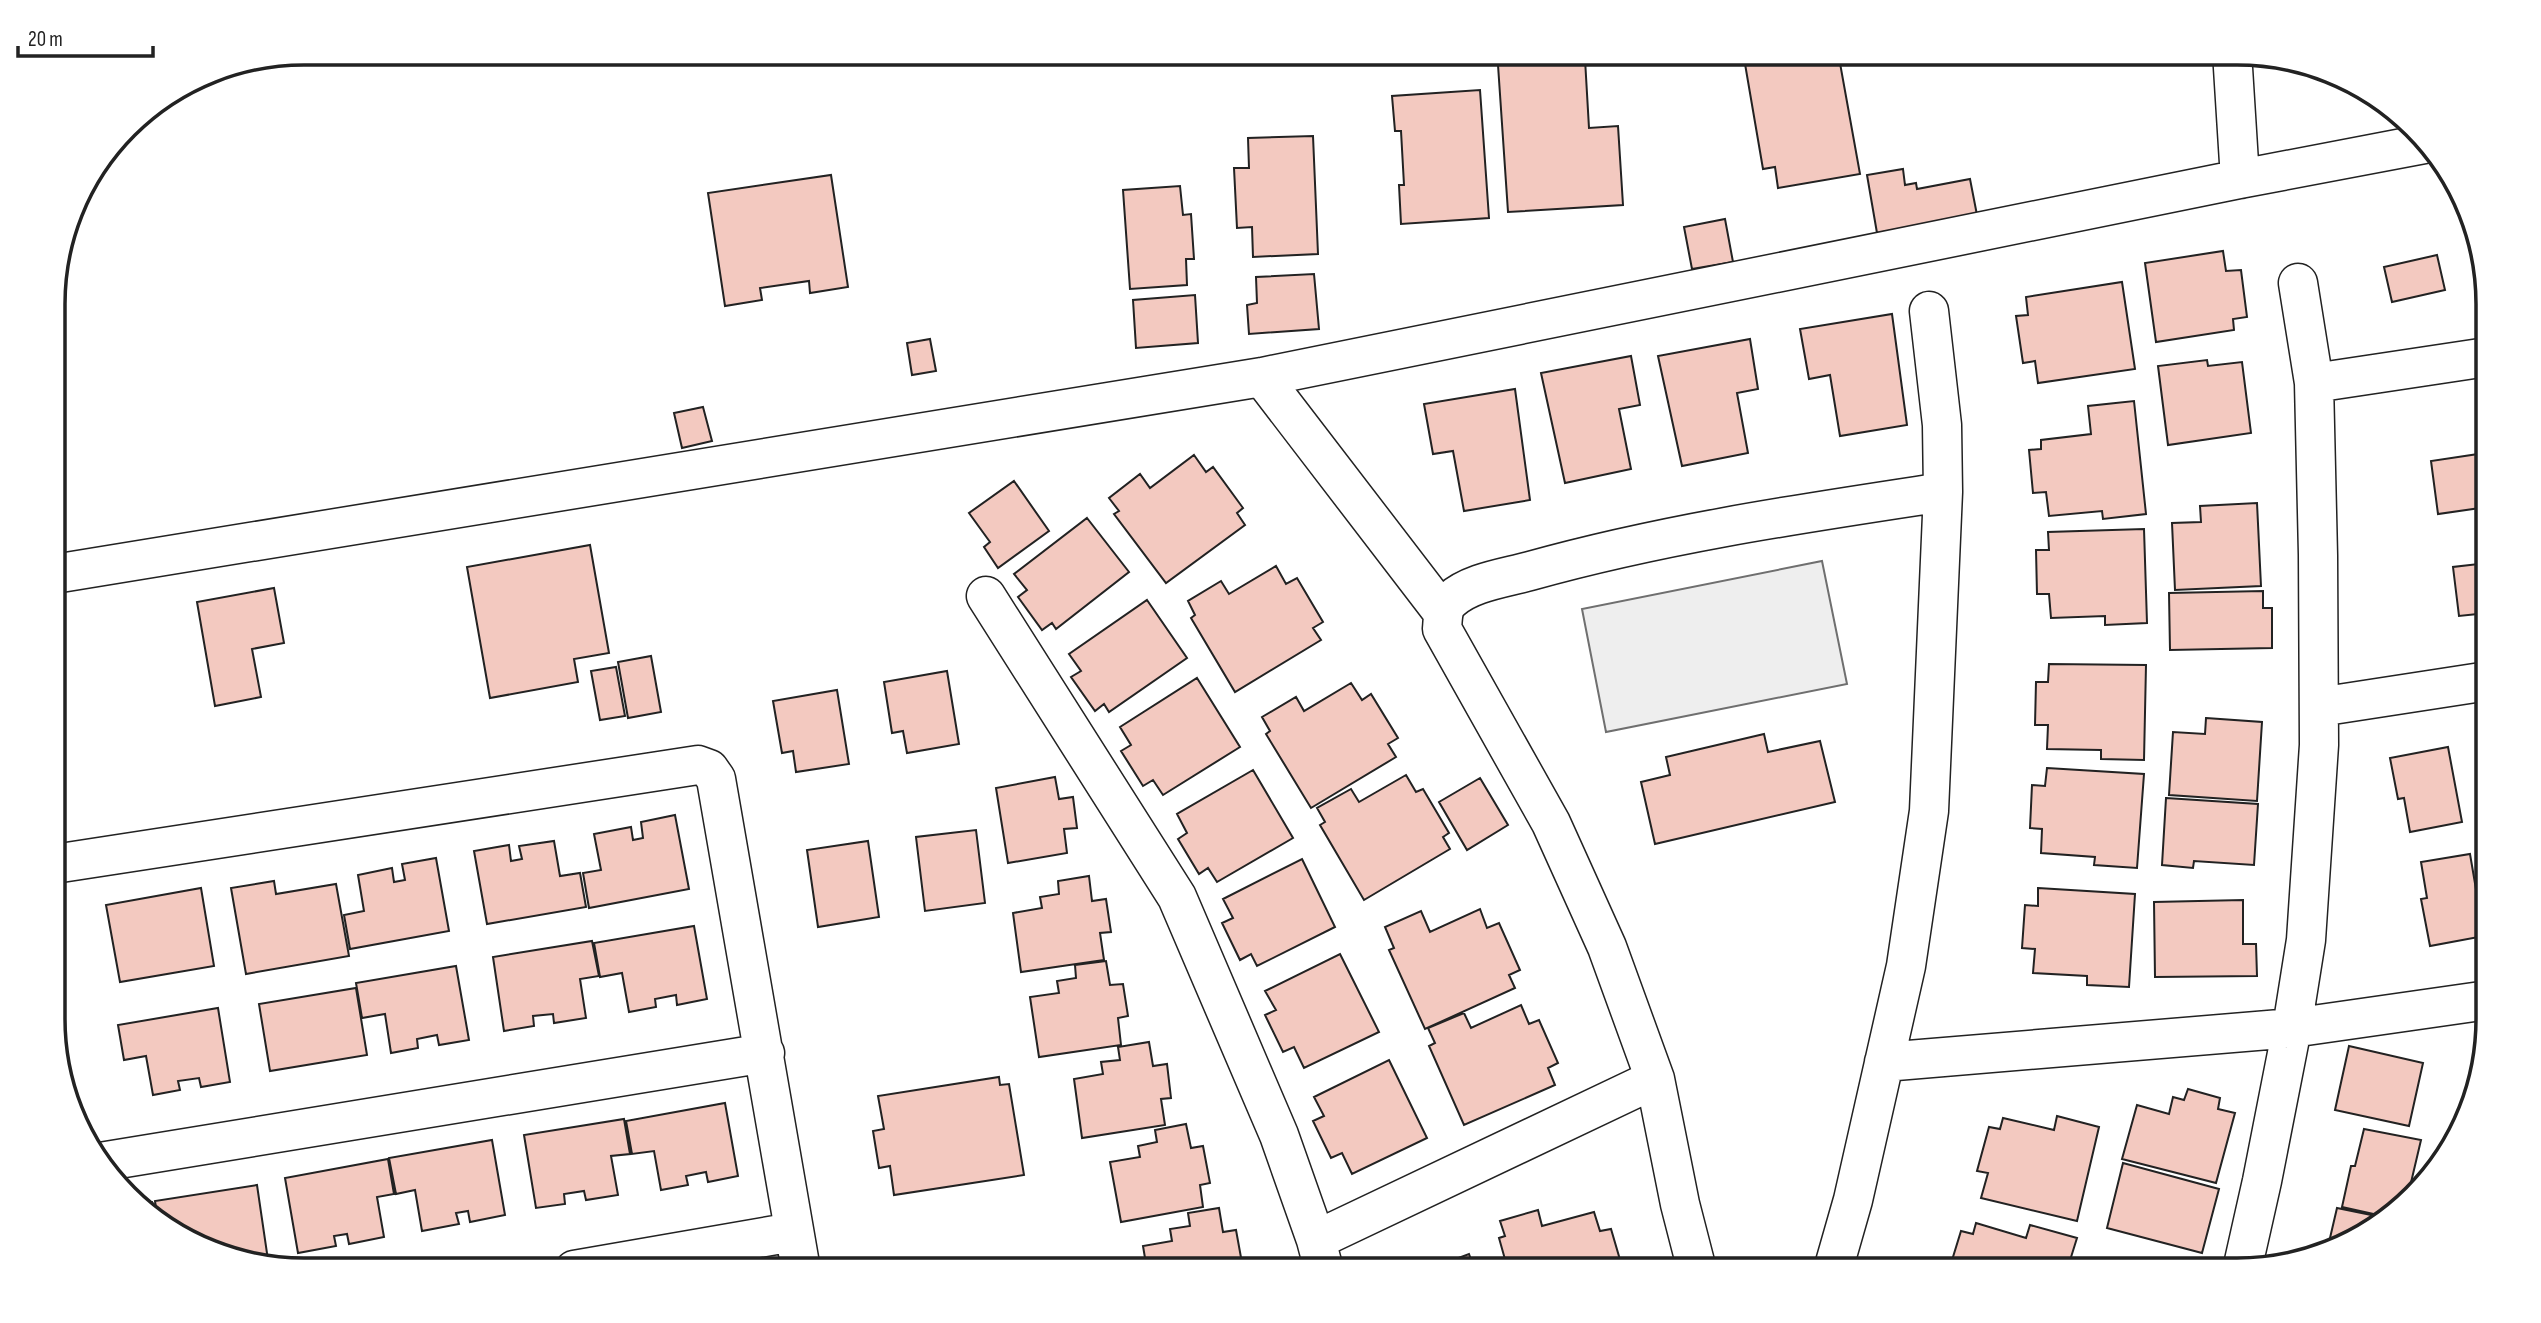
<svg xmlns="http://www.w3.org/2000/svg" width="2541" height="1323" font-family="'Sofia Sans Condensed',sans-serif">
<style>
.green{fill:#eee;stroke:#6f6f6f;stroke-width:2}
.building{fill:#f3c9c0;stroke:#222;stroke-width:2}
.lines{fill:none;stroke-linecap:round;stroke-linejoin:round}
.minor-casing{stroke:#222;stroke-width:41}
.minor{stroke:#fff;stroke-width:38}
.rim{fill:none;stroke:#222;stroke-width:3.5}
</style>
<rect width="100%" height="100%" fill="#fff"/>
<!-- green -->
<path class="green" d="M1822,561l25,123 -241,48 -24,-123z"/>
<!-- building -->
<path class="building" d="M1772,52h66l22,122 -82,14 -3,-21 -12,2 -19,-111z
M1585,59l4,69 29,-2 5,79 -115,7 -10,-147z
M1480,90l9,128 -88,6 -2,-39h5l-3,-54h-6l-3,-35z
M1313,136l5,118 -65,3 -1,-30 -15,1 -3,-60h15l-1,-30z
M1903,169l2,16 11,-2 1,6 53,-10 7,36 -100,18 -10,-58z
M831,175l17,112 -38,6 -1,-12 -49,7 2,12 -37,6 -17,-113z
M1180,186l3,29 8,-1 3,45h-8l1,26 -57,4 -7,-99z
M1725,219l8,43 -41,7 -8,-42z
M2478,248l8,23v21l-8,2 -7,-45z
M2223,251l3,20 15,-1 6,47 -14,2 1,11 -78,12 -11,-79z
M2437,255l8,35 -53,12 -8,-35z
M1314,274l5,55 -70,5 -2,-29 10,-2 -1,-26z
M2122,282l13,87 -97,14 -3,-22 -12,2 -7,-47 12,-1 -2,-18z
M1195,295l3,48 -62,5 -3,-48z
M1892,314l15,111 -67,11 -10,-61 -21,4 -9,-50z
M930,339l6,32 -24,4 -5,-32z
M1750,339l8,50 -21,4 11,60 -66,13 -24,-110z
M1631,356l9,49 -21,4 12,60 -66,14 -24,-110z
M2207,360l1,6 34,-4 9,71 -83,12 -10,-79z
M1515,389l15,111 -66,11 -11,-60 -20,3 -9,-50z
M2134,401l12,113 -43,5 -1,-8 -53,5 -3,-24 -13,1 -4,-43 12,-1v-9l50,-6 -3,-28z
M703,407l9,34 -30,7 -8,-35z
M2485,453l2,54 -49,7 -7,-53z
M1194,455l12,17 7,-5 30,41 -6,5 8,12 -79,58 -52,-69 5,-3 -10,-13 31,-24 10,14z
M1014,481l35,50 -51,37 -14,-21 6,-5 -21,-29z
M2257,503l4,83 -86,4 -3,-67 29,-1 -1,-16z
M1087,518l42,54 -73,57 -4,-6 -10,7 -24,-33 9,-7 -13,-16z
M2144,529l3,94 -42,2v-9l-54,2 -2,-24h-12l-1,-44h13l-1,-18z
M590,545l19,108 -35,6 4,23 -88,16 -23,-131z
M2487,563v50l-28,3 -6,-49z
M1276,566l10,18 11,-6 26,44 -10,6 8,12 -86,52 -44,-74 4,-3 -7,-14 33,-20 8,13z
M274,588l10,55 -32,6 9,48 -46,9 -18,-104z
M2263,591v17h9v40l-102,2 -1,-57z
M1147,600l40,58 -78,54 -5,-8 -9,7 -24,-34 10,-6 -12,-17z
M651,656l10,56 -33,6 -10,-56z
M2049,664l97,1 -2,95 -43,-1v-9l-54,-1 1,-24h-13l1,-43h12z
M616,667l9,49 -25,4 -9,-49z
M947,671l12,73 -52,9 -4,-22 -11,2 -8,-51z
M1197,678l43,69 -77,48 -10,-15 -10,6 -22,-35 10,-6 -11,-18z
M1351,683l11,17 9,-6 27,44 -10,6 8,13 -85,51 -45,-74 4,-3 -8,-14 34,-20 8,14z
M837,690l12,74 -53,8 -3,-21 -11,2 -9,-52z
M2206,718l56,4 -5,79 -88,-6 4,-63 32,2z
M1764,734l4,18 52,-11 15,61 -180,42 -14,-62 29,-7 -4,-18z
M2448,747l14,75 -52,10 -6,-34 -6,1 -8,-41z
M2047,768l97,6 -7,94 -43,-3 1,-8 -54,-4 1,-24 -12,-1 2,-43 13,1z
M1253,770l40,68 -76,44 -9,-14 -9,6 -21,-35 9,-6 -10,-19z
M1406,775l10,17 7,-3 26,44 -6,4 7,12 -86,51 -44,-75 5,-3 -8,-14 34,-19 8,13z
M1055,777l4,22 14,-2 4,31 -13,1 3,24 -59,10 -12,-75z
M1480,778l28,47 -41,25 -28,-48z
M2166,798l92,6 -4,61 -60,-4 -1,7 -31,-3z
M675,815l14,74 -100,19 -6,-35 18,-3 -7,-36 37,-7 2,13 10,-2 -2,-16z
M976,830l9,73 -60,8 -9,-74z
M554,841l6,35 20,-3 6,34 -99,17 -13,-73 35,-6 2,16 11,-2 -3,-13z
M868,841l11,76 -61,10 -11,-77z
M2470,854l14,82 -54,10 -9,-47 6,-1 -6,-36z
M436,858l13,73 -99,18 -6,-34 20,-4 -6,-36 34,-7 2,14 11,-2 -3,-16z
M1302,859l33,68 -78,39 -6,-12 -11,6 -18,-37 11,-5 -10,-19z
M1089,876l3,25 14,-2 5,33 -11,1 4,27 -83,12 -8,-59 29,-5 -2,-11 19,-3 -1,-13z
M274,881l2,13 60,-10 13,72 -103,18 -15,-86z
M201,888l13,78 -94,16 -14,-77z
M2038,888l97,6 -6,93 -42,-2v-9l-54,-3 2,-24 -13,-1 3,-43 13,1z
M2243,900v44h13l1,32 -102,1 -1,-75z
M1480,909l7,19 12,-5 21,47 -11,5 6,13 -90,41 -36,-79 5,-2 -9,-21 36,-16 9,21z
M694,926l13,73 -30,6 -1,-10 -21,4 1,8 -27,5 -7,-39 -22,4 -6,-34z
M592,941l7,35 -19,3 6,39 -32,5 -1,-9 -20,2 1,10 -30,5 -11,-74z
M1340,954l39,78 -75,36 -10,-21 -11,5 -18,-37 11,-5 -11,-19z
M1106,961l4,24 13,-1 5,32 -10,2 3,27 -82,12 -9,-60 29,-4 -2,-12 19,-3 -1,-13z
M456,966l13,74 -30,5 -2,-10 -20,4 1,9 -27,5 -6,-39 -23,4 -6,-35z
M356,988l11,67 -97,16 -11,-67z
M1521,1005l8,19 10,-4 19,43 -10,5 7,17 -91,40 -35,-79 6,-3 -7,-15 36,-15 7,15z
M218,1008l12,74 -29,5 -2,-9 -21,3 2,9 -27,5 -7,-39 -22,4 -6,-35z
M1149,1042l4,24 14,-2 4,34 -10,1 4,26 -83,13 -8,-59 29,-5 -2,-12 19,-2 -2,-13z
M2349,1046l74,17 -14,63 -74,-16z
M1389,1060l38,78 -75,36 -10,-21 -11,5 -18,-37 11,-5 -10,-19z
M999,1077l1,8 9,-1 15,91 -130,20 -4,-29 -11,2 -6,-37 11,-2 -6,-33z
M2188,1089l32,9 -2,11 17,4 -19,70 -94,-24 15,-54 32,9 4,-17 11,3z
M725,1103l13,73 -30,6 -2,-10 -20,4 2,9 -27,5 -7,-39 -22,3 -6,-33z
M2057,1116l42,11 -22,94 -96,-23 7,-25 -11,-2 12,-44 11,2 3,-11 51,12z
M624,1119l6,35 -19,2 7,39 -32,5 -2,-9 -20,3 1,10 -29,4 -12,-73z
M1186,1124l5,24 12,-2 7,37 -10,2 3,22 -82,15 -11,-60 30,-5 -2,-11 19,-4 -2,-12z
M2364,1129l57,11 -12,51 -22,26 -45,-10 9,-41h4z
M492,1140l13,75 -35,7 -2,-11 -12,2 3,11 -37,7 -7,-41 -19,4 -7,-36z
M388,1159l6,35 -17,3 7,40 -35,7 -2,-10 -13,2 2,10 -38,7 -13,-75z
M2123,1163l96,26 -17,64 -95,-25z
M257,1185l11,75 -5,1 -71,-17 -35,-29 -2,-14z
M152,1202l2,11 -12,-10z
M1219,1208l4,24 13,-2 6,33 -11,2 1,5h-85l-4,-24 29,-5 -2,-12 20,-3 -2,-13z
M2337,1208l49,10 -9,10 -42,15 1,-4 -6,-1z
M1538,1210l4,16 52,-14 6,19 11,-2 12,41h-115l-9,-32 6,-2 -5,-15z
M1976,1223l50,15 4,-13 47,13 -10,32h-118l12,-39 12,3z
M1469,1254l6,16h-49z"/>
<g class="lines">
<defs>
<path id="minor" d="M2232,52l8,127
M1262,377l181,236
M2314,383l173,-26
M54,574l1208,-197 978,-198 184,-35
M986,596l191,301 102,238 37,105 8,30
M2319,707l169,-26
M54,864l644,-99 11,4 7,10 85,491
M1884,1062l408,-34 14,-88 13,-195 -1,-190 -4,-172 -16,-100
M100,1162l665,-109
M1316,1240l339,-161
M574,1270l219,-38
M1697,1270l-17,-66 -25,-125 -48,-132 -56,-124 -109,-194c1,-10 0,-22 9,-29 20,-18 54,-22 79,-29 136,-38 275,-58 413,-79
M1833,1270l20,-70 53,-234 23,-155 14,-319 -1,-67 -13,-114
M2242,1270l20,-89 30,-153 196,-28"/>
</defs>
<!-- minor casing -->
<use href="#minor" class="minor-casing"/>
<!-- minor -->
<use href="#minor" class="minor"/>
</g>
<!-- crop -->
<path d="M0 0H2541V1323H0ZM304 65H2237A239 239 0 0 1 2476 304V1019A239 239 0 0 1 2237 1258H304A239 239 0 0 1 65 1019V304A239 239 0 0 1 304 65Z" fill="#fff" fill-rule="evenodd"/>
<path class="rim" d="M304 65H2237A239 239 0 0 1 2476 304V1019A239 239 0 0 1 2237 1258H304A239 239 0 0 1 65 1019V304A239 239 0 0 1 304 65Z"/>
<!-- scale -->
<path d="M18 46v10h135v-10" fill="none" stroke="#222222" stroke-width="3.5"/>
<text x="28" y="46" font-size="21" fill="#222222" stroke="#ffffff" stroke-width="5" paint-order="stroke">20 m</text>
</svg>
